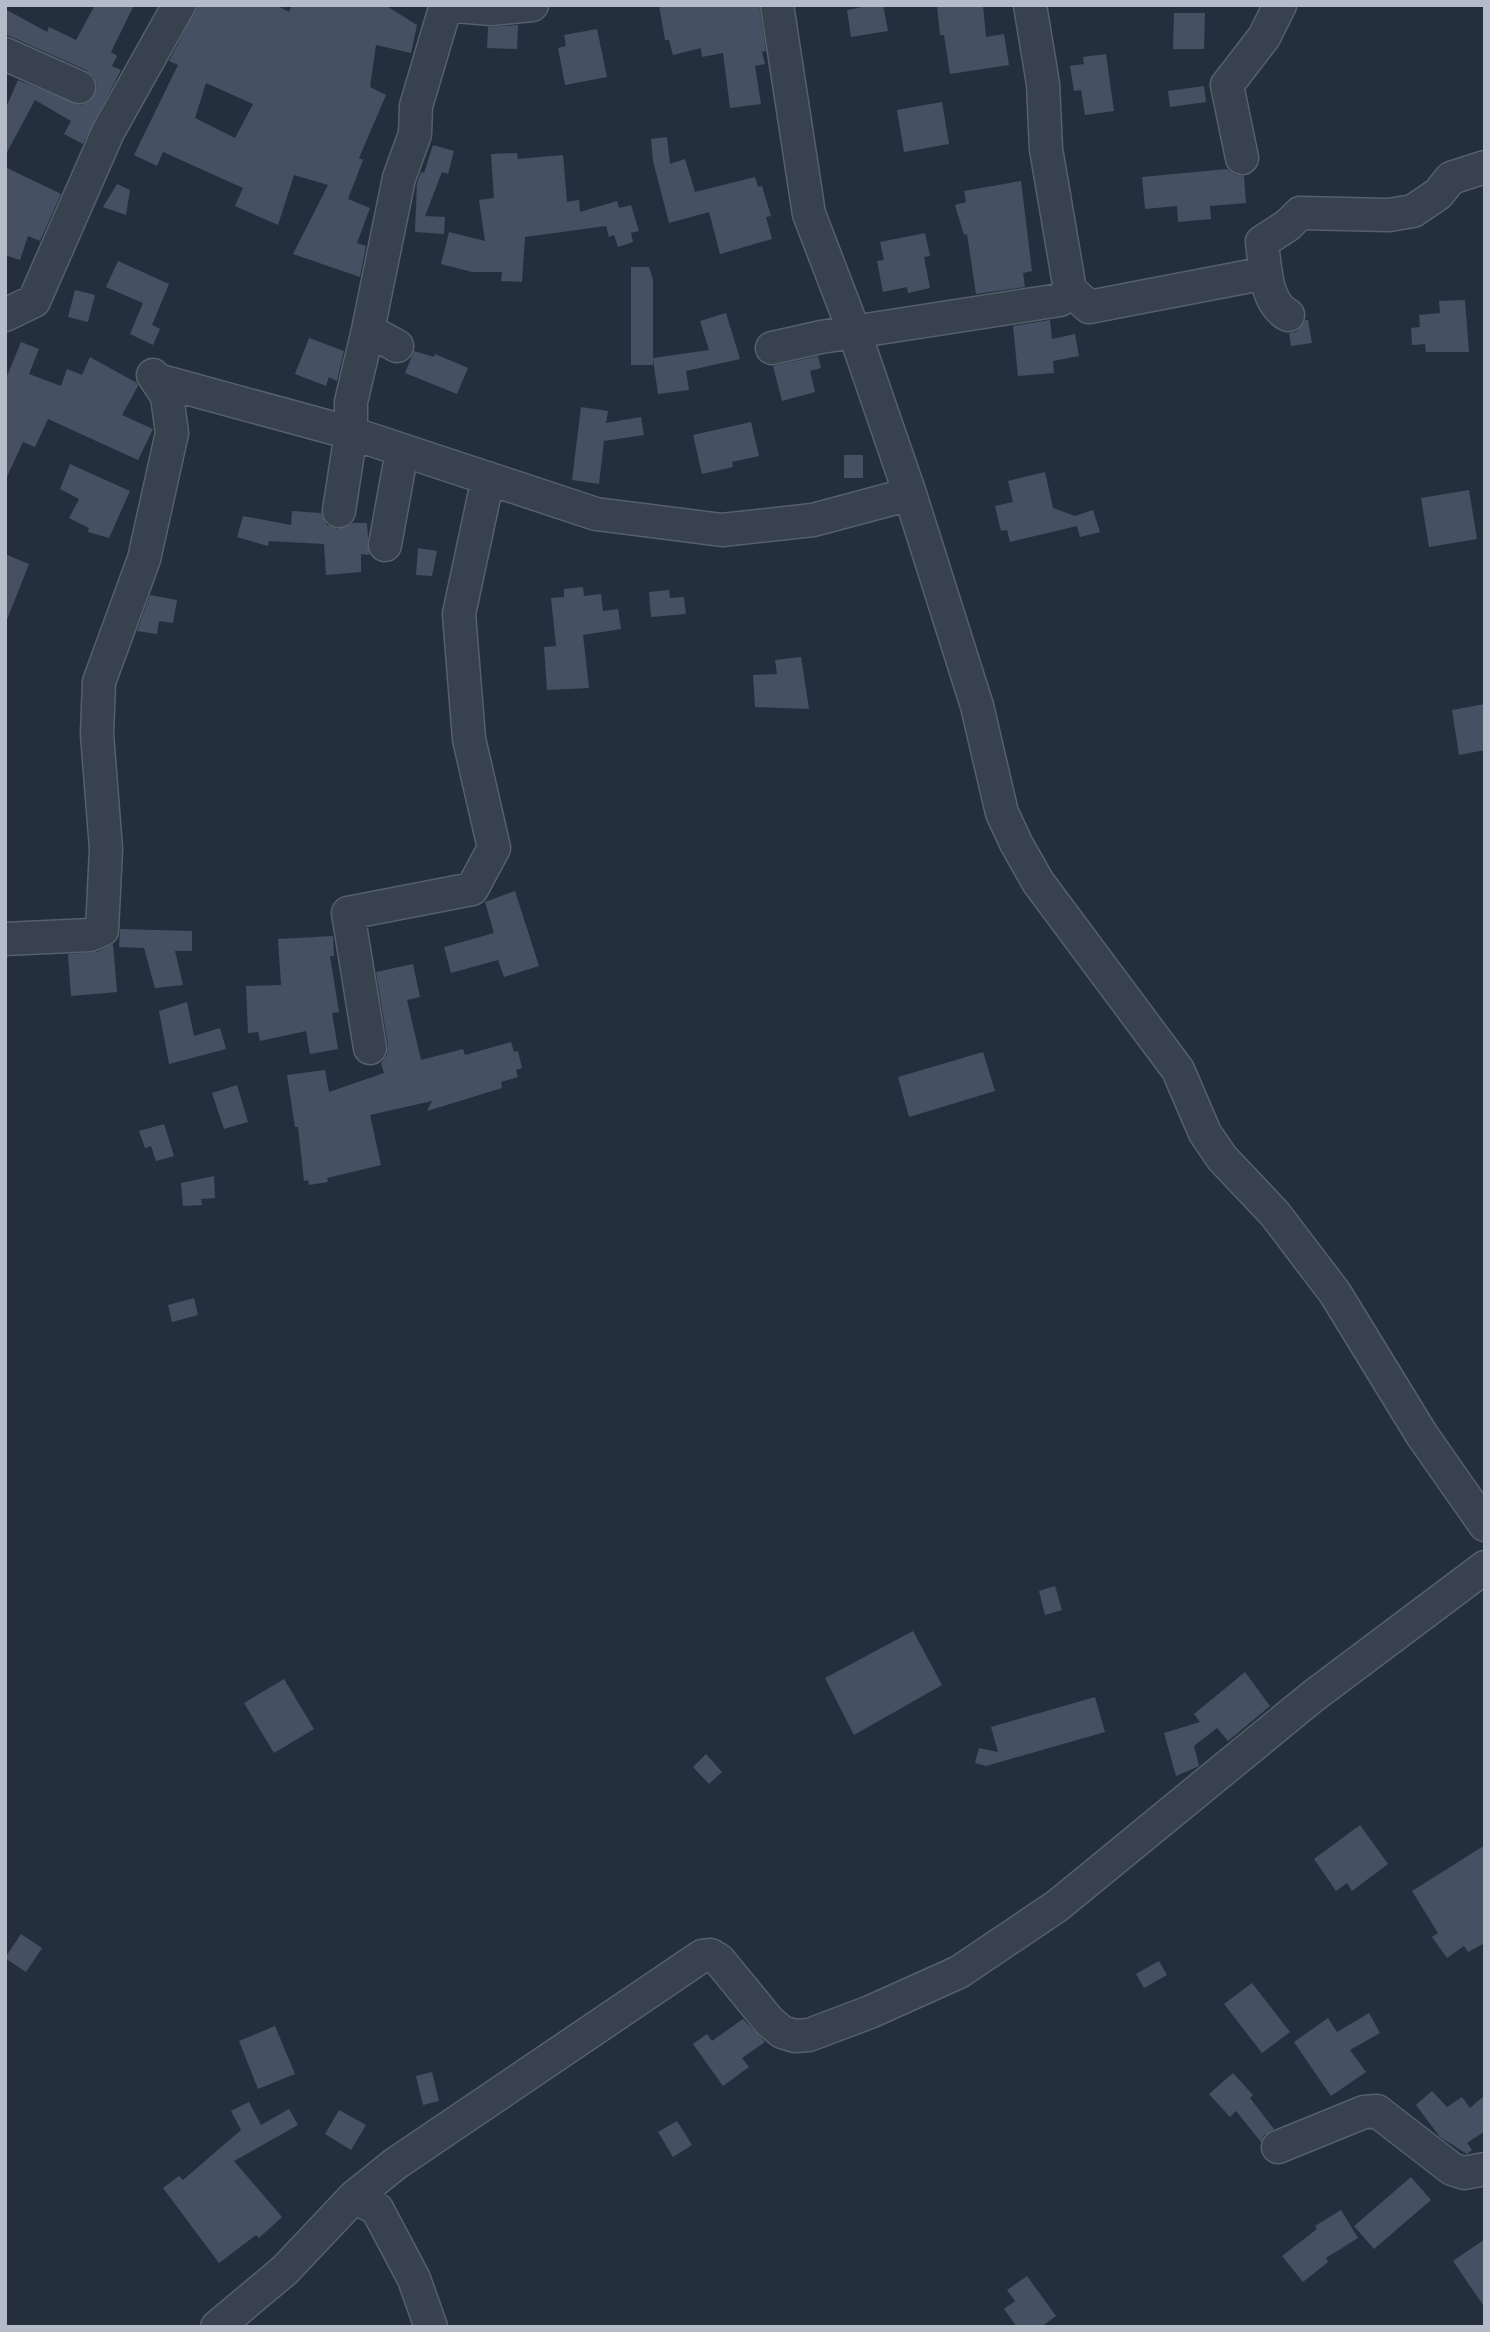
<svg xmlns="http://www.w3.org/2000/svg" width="1490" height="2332" font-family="Rubik,sans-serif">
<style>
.building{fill:#455162;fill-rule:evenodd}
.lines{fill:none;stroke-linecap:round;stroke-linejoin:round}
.minor-casing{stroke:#565f6c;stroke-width:35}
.minor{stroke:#38414e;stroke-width:32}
</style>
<rect width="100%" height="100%" fill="#242f3e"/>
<!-- building -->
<path class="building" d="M95,5h39l-23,47 6,4 -5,10 9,4 -38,74 -19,-10 7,-13 -36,-21 -30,56v-46l13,-30 62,25 10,-4 7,-15 -3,-9 -8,-7 -81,-36v-25l42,23 2,-5 27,13z
M198,5h78l13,7 3,-7h93l32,20 -6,28 -35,-8 -6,42 16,8 -27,63 4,2 -15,39 22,9 -13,35 9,3 -6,31 -67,-23 35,-69 -34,-10 -16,50 -43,-19 8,-18 -80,-36 -6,14 -23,-11 44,-90 -9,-4zM206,83l47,21 -18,34 -40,-20z
M659,5h100l7,46 -4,1 3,12 -10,2 6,38 -31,4 -7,-55 -21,4 -1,-9 -28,7 -4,-15h-4z
M873,5h10l5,26 -37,6 -4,-27z
M937,5h46l3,32 18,-3 5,31 -59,9 -6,-39h-4z
M1174,13h31l-1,36h-31z
M518,25l-1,24 -30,-1 1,-21z
M597,29l10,48 -42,8 -7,-37 8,-2 -2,-11z
M1106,54l8,57 -29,4 -4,-25 -7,1 -4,-25 14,-2 -1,-7z
M1204,86l2,16 -36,5 -2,-16z
M942,102l7,42 -45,8 -7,-42z
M667,137l3,27 15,-5 10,33 60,-15 3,10 4,-1 9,30 -5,1 6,22 -52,15 -11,-42 -40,11 -16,-62 -2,-22z
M433,145l21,6 -6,23 -6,-2 -17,44 20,1 -1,17 -29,-2 2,-49 4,-11 3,1z
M517,153l1,6 45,-4 4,47 12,-2 1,12 37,-11 2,7 12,-3 8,26 -8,2 2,9 -15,5 -4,-12 -5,2 -3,-11 -81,11 -3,45 -21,-1 1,-9h-30l-31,-8 8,-32 36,9 -6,-41 15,-2 -3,-44z
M5,167l56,27 -21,47 -12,-5 -8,24 -15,-5z
M1227,169l9,6 8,1 2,27 -36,3 1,13 -33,3 -1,-16 -32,3 -3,-32z
M1021,181l11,90 -9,2 2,14 -49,7 -9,-60 -3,1 -9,-30 11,-3 -2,-11z
M117,184l13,6 -4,25 -23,-8z
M925,233l5,23 -6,1 6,31 -22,5 -1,-6 -24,5 -6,-31 7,-1 -4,-18z
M118,261l51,23 -17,41 8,4 -7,16 -23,-11 13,-31 -37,-16z
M631,267h18l4,13v78l56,-8 -9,-29 26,-8 14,46 -54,12 3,19 -31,4 -5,-35v6h-22z
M75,290l20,5 -7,27 -20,-5z
M1465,300l4,52h-43l-1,-8 -13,1 -1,-17 9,-1 -1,-12 21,-2 -1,-12z
M1050,320l2,19 23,-5 4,22 -26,5 1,12 -36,3 -5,-50z
M1305,320h3l4,23 -21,3 -2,-13 7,-1z
M309,338l35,13 -7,30 -8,-4 -3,9 -31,-12z
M21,342l18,7 -10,25 32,12 6,-17 15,6 8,-18 47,26 1,3 -16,29 31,14 -15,31 -90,-41 -13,28 -12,-5 -18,39v-100z
M414,351l20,6 1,-3 33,14 -11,26 -52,-21z
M818,356l3,12 -11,3 5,21 -33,9 -9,-35z
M581,407l27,4 -2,12 35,-6 3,18 -40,6 -5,43 -27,-4z
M751,422l8,34 -27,6 1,5 -31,7 -9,-39z
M844,455h19v23h-19z
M70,464l60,27 -21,47 -21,-6 1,-4 -20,-10 10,-19 -19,-10z
M1045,472l8,36 22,8 18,-6 7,22 -20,5 -3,-11 -67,16 -3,-12 -6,1 -6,-25 18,-4 -5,-21z
M1469,490l8,49 -48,8 -8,-49z
M292,511l29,2 6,12 10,4 16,-6h14l2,32 -8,-1v18l-35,3 -2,-31 -55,-3 -1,5 -31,-9 6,-21 48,9z
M418,548l19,3 -5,25 -16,-1z
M5,554l24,10 -23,58h-1z
M583,587l1,9 17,-2 2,17 15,-2 3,20 -38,6 6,53 -42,2 -3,-43 12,-1 -5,-48 13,-1v-8z
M669,590l1,8 14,-1 2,17 -35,3 -2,-25z
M150,595l27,5 -4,23 -14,-2 -2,13 -20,-3z
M801,657l8,52 -54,-2 -2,-32 24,-1 -2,-14z
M1485,704v46l-26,5 -7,-45z
M515,891l24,75 -35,11 -6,-17 -47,13 -7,-26 50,-14 -9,-31z
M120,929l72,2v20h-17l8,34 -28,3 -11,-40 -25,-1z
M333,936l1,20h-4l9,56 -7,1 6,36 -28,5 -4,-23 -46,10 -2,-9 -10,1 -2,-47 35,-1 -3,-46z
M113,944l4,48 -46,4 -3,-42 29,-2z
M413,964l7,33 -13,3 14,60 42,-11 2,6 46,-13 3,10 4,-1 4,17 -6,2 2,7 -17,5 1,6 -75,23 5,-10 -62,14 11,50 -54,13 1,4 -19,3 -1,-5 -4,1 -6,-54h-3l-8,-52 38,-5 4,22 55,-19 -3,-10 6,-8 1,-10 -12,-73z
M187,1002l7,34 26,-8 6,21 -57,15 -10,-53z
M983,1052l12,39 -86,26 -11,-40z
M237,1085l11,37 -24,7 -12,-36z
M164,1124l10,32 -18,5 -5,-15 -6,2 -6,-17z
M214,1176l1,22 -14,1 1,6 -19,1 -2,-23z
M194,1298l4,17 -26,7 -4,-17z
M1055,1586l7,24 -17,5 -6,-24z
M913,1631l29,54 -88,50 -29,-57z
M1245,1672l25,34 -42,35 -11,-13 -23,18 5,20 -23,10 -12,-43 36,-11 -6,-8z
M284,1679l30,50 -40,24 -30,-50z
M1095,1697l10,35 -119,34 -11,-3 4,-15 19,4 -7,-25z
M706,1754l16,18 -13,12 -16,-17z
M1360,1825l28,39 -36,27 -5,-8 -11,8 -22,-32z
M1485,1845v98l-17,9 -4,-6 -17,12 -15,-21 6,-4 -26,-42z
M21,1934l21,14 -16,24 -21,-14z
M1159,1961l8,14 -23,13 -8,-14z
M1252,1983l38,49 -28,21 -38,-49z
M1369,2013l11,20 -30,17 16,22 -35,24 -37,-54 34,-24 9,14z
M743,2019l22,23 -23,16 7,9 -26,19 -30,-42 14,-10 5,7z
M275,2026l20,48 -37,15 -19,-48z
M432,2072l7,29 -16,4 -7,-29z
M1233,2073l20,22 -3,3 24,31 -10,6 -3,7 -25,-31 -6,6 -21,-23z
M1432,2091l15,16 15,-10 8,11 15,-13v36l-18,12 5,7 -5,4 -27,-17 -24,-32z
M249,2102l12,23 28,-16 9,16 -64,36 48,56 -23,21 -3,-3 -37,28 -56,-75 16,-12 4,4 58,-50 -10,-19z
M339,2110l27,15 -15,25 -26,-16z
M677,2121l15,24 -19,12 -15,-25z
M1411,2177l20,23 -57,49 -20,-23z
M1341,2210l17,28 -32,20 2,4 -25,20 -21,-26 35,-27 -2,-3z
M1485,2239v69l-32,-47z
M1027,2276l29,40 -15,11h-24l-13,-18 11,-8 -8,-11z"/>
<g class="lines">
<defs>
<path id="minor" d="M445,5l46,4 41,-4
M777,5l32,209 46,120 55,160 67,212 25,107 14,30 22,39 140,188 27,63 17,25 53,56 60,79 87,142 63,90
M5,54l74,33
M1242,158l-15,-73 37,-48 16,-32
M1070,290l19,17 177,-34
M5,315l29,-14 74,-169 71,-127
M1288,315c-23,-12 -23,-50 -26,-73l26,-17 12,-12 89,2 24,-4 25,-17 13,-16 34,-11
M368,330l-17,72v31l245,81 126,16 91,-10 97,-26
M397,346l-29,-16 31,-152 16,-44 1,-28 30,-101
M772,348l49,-11 239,-37 10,-10 -24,-141 -3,-65 -13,-79
M157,380l194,53 -12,78
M385,545l17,-94
M5,939l85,-4 12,-5 4,-81 -9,-115 2,-52 45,-123 28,-126 -5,-37 -14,-21
M370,1048l-22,-135 124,-24 22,-41 -25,-109 -10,-125 29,-136
M1278,2147l86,-35 13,-1 75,58 12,4 21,-4
M354,2197l23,12 37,70 17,48
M217,2327l68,-57 69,-73 41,-33 307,-208 9,-1 8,5 50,61 13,11 13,4 14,-1 61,-23 89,-40 98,-66 255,-209 173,-130"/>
</defs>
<!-- minor casing -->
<use href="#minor" class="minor-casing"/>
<!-- minor -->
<use href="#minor" class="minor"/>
</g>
<!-- border -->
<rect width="1490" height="2332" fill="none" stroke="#b4bcc9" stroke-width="14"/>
</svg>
